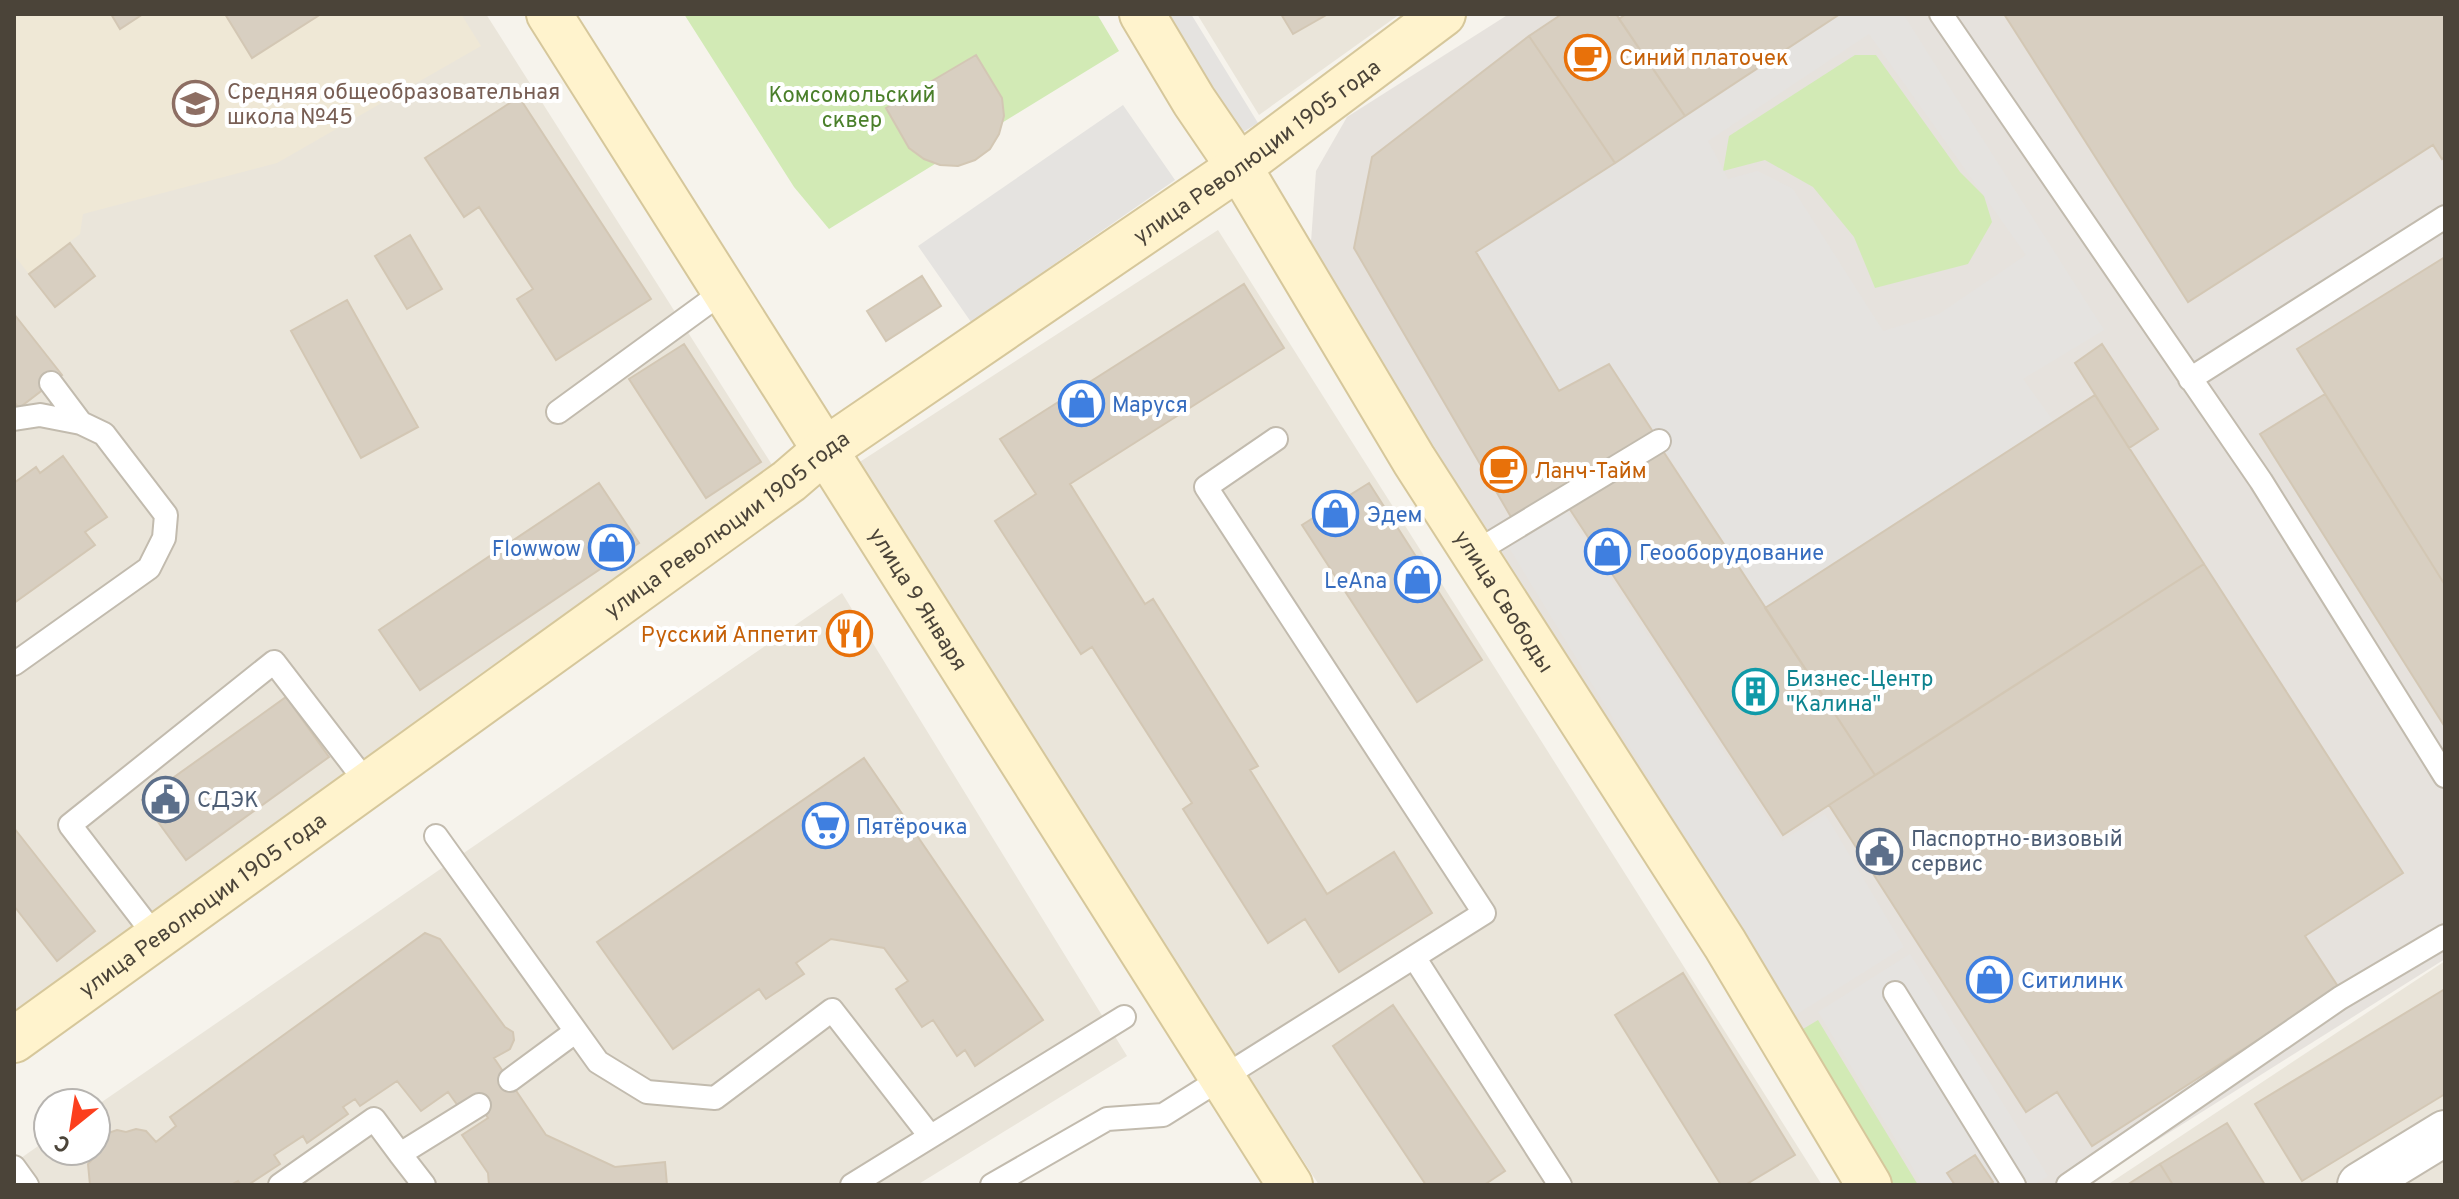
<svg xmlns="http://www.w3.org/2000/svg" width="2459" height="1199" font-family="Overpass,sans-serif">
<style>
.residential{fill:#eae5da}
.industrial{fill:#e6e2dd}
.education{fill:#efe8d6}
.green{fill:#d2eab5}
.parking{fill:#e5e3e0;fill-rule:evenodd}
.building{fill:#d8cfc1;stroke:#d3c7b4;stroke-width:2}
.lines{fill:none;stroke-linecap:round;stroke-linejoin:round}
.lane-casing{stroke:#c2bbae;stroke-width:26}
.street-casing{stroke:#c2bbae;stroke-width:48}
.secondary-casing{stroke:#d6c79b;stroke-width:48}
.lane{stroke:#fff;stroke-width:22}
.street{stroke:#fff;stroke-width:44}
.secondary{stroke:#fff3cd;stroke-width:44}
.labels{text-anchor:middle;stroke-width:8;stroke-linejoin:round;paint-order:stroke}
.food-label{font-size:22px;fill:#c56008;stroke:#fff;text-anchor:start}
.education-label{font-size:22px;fill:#785e54;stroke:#fff;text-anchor:start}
.park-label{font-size:22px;fill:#4a7f2a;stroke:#fff}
.street-label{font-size:22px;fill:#4b4439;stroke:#fff}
.shop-label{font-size:22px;fill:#366cbe;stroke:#fff;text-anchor:start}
.culture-label{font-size:22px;fill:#0d838f;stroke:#fff;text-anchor:start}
.service-label{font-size:22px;fill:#4e5e75;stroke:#fff;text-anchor:start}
</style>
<rect width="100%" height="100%" fill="#f6f3ec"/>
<!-- residential -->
<path class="residential" d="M14,14h472l288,454 -760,550z
M1197,14h203l-141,101z
M1218,230l604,955h-503l-464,-720z
M842,593l285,463 -210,129h-903v-22l34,-24v12h48v-45z
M2445,961v224h-338z"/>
<!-- industrial -->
<path class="industrial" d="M1509,14h936v945l-359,226h-212l-563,-943 5,-71 31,-54z"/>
<!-- education -->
<path class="education" d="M14,14h447l20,32 -204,117 -194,51 -3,20 -51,40 -15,-19z"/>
<!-- green -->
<path class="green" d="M684,14h413l22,37 -290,178 -35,-42z
M1855,55h21l84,117 24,24 8,26 -24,42 -93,24 -21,-51 -41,-50 -48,-27 -42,11 6,-35z
M1818,1020l100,165h-36l-89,-150z"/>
<!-- parking -->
<path class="parking" d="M1168,14h23l67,109 -18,11z
M1840,14h63l201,316 -81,49 31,43 -289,186 -155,-244 -51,27 -83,-139zM1869,34l157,221 -87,59 -56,17 -90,-142 -36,-18 -29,8 -20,-38z
M1123,105l52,75 -204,142 -53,-76z
M1562,504l220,337 43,-27 79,133 -110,69 -289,-475z
M1910,954l138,222 -14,9h-111l-105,-173z"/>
<!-- building -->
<path class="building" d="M111,14h32l-23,15z
M225,14h96l-69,44z
M1281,14h47l-35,20z
M1562,14h54l69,102 -70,47 -86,-127z
M1626,14h214l-155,102 -66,-97z
M2004,14h441v143l-3,2 -9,-14 -245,157z
M1529,36l86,127 -139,89 83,139 50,-27 46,71 -141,87 -160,-274 18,-91z
M976,55l26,43 2,18 -5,18 -9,15 -15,11 -17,6 -18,-1 -16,-6 -15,-11 -23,-40z
M519,97l132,202 -95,61 -39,-61 16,-10 -54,-82 -15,10 -39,-59z
M410,235l32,54 -35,20 -32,-53z
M70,243l25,33 -40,31 -26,-33z
M2445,257v328l-148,-236z
M922,276l19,30 -55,35 -19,-30z
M1244,284l40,64 -214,136 75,120 8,-5 85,135 20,32 -8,4 77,124 67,-42 38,61 -93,59 -34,-53 -37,24 -85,-134 9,-6 -100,-156 -11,7 -86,-133 41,-27 -36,-55z
M347,300l71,127 -57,31 -70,-127z
M14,314l48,61 -43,33 -5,-6z
M684,344l77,118 -55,36 -77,-119z
M2102,344l56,85 -29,19 -54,-85z
M2325,394l120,191v142l-185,-293z
M2095,395l109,169 -329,211 -110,-167z
M1661,448l214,327 -92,60 -214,-327z
M63,456l44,61 -22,15 10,13 -81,58v-120l22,-16 4,6z
M599,483l40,60 -219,147 -41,-60z
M1369,483l113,177 -65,42 -115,-177z
M2204,564l199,309 -98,63 34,52 -247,158 -35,-54 -31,20 -197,-307z
M286,697l43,60 -143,103 -44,-60z
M864,758l179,262 -68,46 -10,-16 -8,6 -24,-36 -11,7 -26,-38 12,-8 -24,-33 -53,-9 -35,24 8,11 -38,25 -7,-10 -86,60 -76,-107z
M14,828l81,103 -38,30 -43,-55z
M425,933l15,6 65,88 8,5 1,8 -4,9 -16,9 52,77 69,32 50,-5 2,23h-178l-1,-12 -26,-38 26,-17 -15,-22 -15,10 -10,-14 -27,19 -24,-30 -37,25 -5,-7 -12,8 5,7 -41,29 -4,-7 -29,19 6,9 -32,21h-7l-3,-4 -7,4h-141l-2,-21 9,-10 1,-10 7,-10 12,-4 9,2 10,-3 10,2 10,11 20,-16 -6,-9z
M1683,973l112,182 -50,30h-24l-106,-170z
M2445,989v105l-143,87 -47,-77z
M1393,1005l112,166 -21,14h-58l-93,-139z
M2227,1123l38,62h-92l-13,-21z
M1975,1155l18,27 -5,3h-33l-8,-12z
M2160,1164l13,21h-46z"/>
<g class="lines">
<defs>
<path id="lane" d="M1941,14l320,467 184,295
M2190,379l255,-162
M51,383l30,40
M558,412l166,-121
M14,419l26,-4 41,8 23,11 62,81 -2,23 -15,30 -135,96
M1474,553l185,-112
M436,836l162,226 49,30 68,6 117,-88 98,126
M156,937l-86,-112 204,-163 93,121
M1414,957l146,228
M1895,993l119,192
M510,1080l65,-48
M400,1154l24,31
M14,1167l13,18
M280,1185l94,-66 26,35 79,-49
M852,1185l272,-168
M992,1185l115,-66 56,-4 321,-202 -278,-426 70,-48
M2068,1185l272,-187 105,-62"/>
<path id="street" d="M2360,1185l85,-52"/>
<g id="secondary">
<path id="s1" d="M549,14l741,1171"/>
<path id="s2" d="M1142,14l52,87 45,66 175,293 311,484 144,241"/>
<path id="s3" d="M14,1040l775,-559 36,-31 414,-283 204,-153"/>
</g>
</defs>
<!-- lane casing -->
<use href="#lane" class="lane-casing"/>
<!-- street casing -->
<use href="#street" class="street-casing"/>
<!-- secondary casing -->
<use href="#secondary" class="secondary-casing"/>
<!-- lane -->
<use href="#lane" class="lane"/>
<!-- street -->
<use href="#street" class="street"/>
<!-- secondary -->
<use href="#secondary" class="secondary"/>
</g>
<!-- icons -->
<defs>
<symbol id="cafe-ring" viewBox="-11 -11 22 22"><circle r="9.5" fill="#fff" stroke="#e8710a" stroke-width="1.5"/><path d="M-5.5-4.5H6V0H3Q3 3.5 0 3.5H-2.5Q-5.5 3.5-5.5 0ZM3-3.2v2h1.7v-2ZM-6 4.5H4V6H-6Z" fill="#e8710a"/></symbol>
<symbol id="school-ring" viewBox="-11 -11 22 22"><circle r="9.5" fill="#fff" stroke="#8d6e63" stroke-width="1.5"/><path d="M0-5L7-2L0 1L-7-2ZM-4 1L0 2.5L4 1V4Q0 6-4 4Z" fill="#8d6e63"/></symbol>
<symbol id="shop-ring" viewBox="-11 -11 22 22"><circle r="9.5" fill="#fff" stroke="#3f7fe0" stroke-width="1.5"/><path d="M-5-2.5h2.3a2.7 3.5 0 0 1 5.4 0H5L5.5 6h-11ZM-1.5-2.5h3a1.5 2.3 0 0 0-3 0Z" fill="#3f7fe0"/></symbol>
<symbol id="restaurant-ring" viewBox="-11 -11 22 22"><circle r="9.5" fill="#fff" stroke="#e8710a" stroke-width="1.5"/><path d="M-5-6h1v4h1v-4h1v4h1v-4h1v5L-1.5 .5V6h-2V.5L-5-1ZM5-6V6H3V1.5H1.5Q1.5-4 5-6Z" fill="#e8710a"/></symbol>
<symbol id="building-ring" viewBox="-11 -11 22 22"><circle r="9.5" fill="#fff" stroke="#0f9aa8" stroke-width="1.5"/><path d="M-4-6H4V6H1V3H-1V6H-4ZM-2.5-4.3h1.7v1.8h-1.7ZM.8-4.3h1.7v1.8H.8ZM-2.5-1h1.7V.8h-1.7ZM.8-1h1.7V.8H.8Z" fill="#0f9aa8"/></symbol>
<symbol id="civic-ring" viewBox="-11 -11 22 22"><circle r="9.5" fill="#fff" stroke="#5c6f8a" stroke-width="1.5"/><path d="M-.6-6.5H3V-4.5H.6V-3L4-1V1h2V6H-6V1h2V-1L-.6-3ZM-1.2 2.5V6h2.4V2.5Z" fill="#5c6f8a"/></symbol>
<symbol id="supermarket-ring" viewBox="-11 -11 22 22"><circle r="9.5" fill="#fff" stroke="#3f7fe0" stroke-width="1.5"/><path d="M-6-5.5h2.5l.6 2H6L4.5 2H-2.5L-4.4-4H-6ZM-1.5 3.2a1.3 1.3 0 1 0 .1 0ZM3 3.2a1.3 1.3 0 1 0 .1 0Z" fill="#3f7fe0"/></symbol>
</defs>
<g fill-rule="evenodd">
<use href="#cafe-ring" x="1562" y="32" width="51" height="51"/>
<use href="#school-ring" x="170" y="78" width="51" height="51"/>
<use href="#shop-ring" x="1056" y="378" width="51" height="51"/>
<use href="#cafe-ring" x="1478" y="444" width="51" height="51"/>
<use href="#shop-ring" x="1310" y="488" width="51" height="51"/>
<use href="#shop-ring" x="586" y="522" width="51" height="51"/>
<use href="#shop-ring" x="1582" y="526" width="51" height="51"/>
<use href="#shop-ring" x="1392" y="554" width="51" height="51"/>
<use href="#restaurant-ring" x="824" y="608" width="51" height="51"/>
<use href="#building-ring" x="1730" y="666" width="51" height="51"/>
<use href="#civic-ring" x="140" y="774" width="51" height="51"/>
<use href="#supermarket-ring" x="800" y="800" width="51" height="51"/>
<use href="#civic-ring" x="1854" y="826" width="51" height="51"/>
<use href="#shop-ring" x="1964" y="954" width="51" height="51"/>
</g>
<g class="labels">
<!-- food labels -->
<g class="food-label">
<text x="1619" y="65">Синий платочек</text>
<text x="1534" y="478">Ланч-Тайм</text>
<text x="818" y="642" text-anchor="end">Русский Аппетит</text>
</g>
<!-- education labels -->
<g class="education-label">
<text x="227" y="99">Средняя общеобразовательная<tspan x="227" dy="25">школа №45</tspan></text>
</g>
<!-- park labels -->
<g class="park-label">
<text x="852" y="102">Комсомольский<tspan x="852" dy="25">сквер</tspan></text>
</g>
<!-- street labels -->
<g class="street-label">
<text dy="8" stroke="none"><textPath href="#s3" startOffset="1528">улица Революции 1905 года</textPath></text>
<text dy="8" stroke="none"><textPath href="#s3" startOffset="880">улица Революции 1905 года</textPath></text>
<text dy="8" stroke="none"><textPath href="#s1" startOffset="692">улица 9 Января</textPath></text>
<text dy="8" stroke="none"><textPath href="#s2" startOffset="690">улица Свободы</textPath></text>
<text dy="8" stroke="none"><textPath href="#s3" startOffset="232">улица Революции 1905 года</textPath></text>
</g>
<!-- shop labels -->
<g class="shop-label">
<text x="1112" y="412">Маруся</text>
<text x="1367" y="522">Эдем</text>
<text x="581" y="556" text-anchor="end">Flowwow</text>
<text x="1639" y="560">Геооборудование</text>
<text x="1387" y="588" text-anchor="end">LeAna</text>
<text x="856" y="834">Пятёрочка</text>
<text x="2021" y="988">Ситилинк</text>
</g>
<!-- culture labels -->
<g class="culture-label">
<text x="1786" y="686">Бизнес-Центр<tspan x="1786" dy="25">"Калина"</tspan></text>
</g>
<!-- service labels -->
<g class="service-label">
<text x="197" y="807">СДЭК</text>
<text x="1911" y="846">Паспортно-визовый<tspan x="1911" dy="25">сервис</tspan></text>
</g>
</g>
<!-- border -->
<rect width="2459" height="1199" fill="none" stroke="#4b4439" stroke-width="32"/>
<!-- north arrow -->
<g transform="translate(72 1127) rotate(210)"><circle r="38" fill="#ffffff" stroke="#b7b4b0" stroke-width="2"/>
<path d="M0-6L14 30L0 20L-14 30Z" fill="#fc3f1d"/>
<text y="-12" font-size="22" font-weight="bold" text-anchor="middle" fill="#4b4439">С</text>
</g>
</svg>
